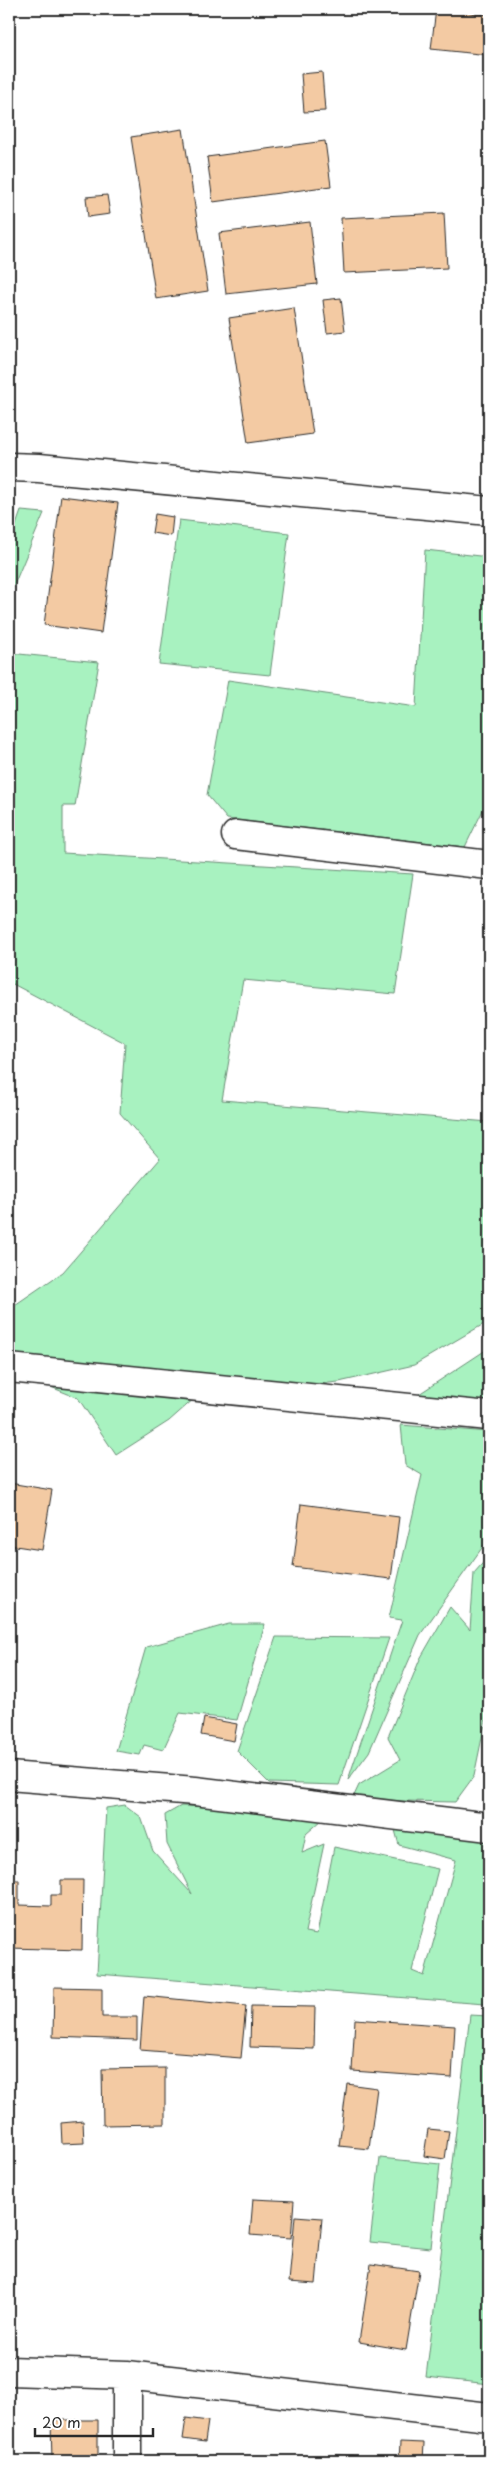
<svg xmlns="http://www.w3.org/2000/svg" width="498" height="2470" font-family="'Playpen Sans',sans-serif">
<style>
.green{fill:#a8f2c0;stroke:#6a8e76}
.building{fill:#f3caa3;stroke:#2b2b2b}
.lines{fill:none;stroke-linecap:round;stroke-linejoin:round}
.street-casing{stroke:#2b2b2b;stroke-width:31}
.street{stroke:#fff;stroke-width:28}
</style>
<rect width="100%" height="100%" fill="#fff"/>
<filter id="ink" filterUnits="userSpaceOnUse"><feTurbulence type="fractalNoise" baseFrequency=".02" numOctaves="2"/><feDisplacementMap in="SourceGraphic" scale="10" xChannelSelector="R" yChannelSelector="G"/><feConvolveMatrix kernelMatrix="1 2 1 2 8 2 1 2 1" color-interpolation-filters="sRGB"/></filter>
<g filter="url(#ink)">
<!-- green -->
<path class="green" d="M21,511l23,2 -35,84v-52z
M179,520l110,13 -19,142 -111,-11z
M425,550l64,7v250l-5,1 -19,39 -238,-28 -20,-24 21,-115 188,27z
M9,653l90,9 -24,144h-12v47l350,21 -18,120 -152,-14 -21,120 267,22v199l-75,44 -75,17 -82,8h-53l-35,31 -53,34 -38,-57 -67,-27 -2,-62 54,-37 97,-113 -40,-46 5,-70 -116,-61z
M489,1348v66h-7l-63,-20z
M401,1425l88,7v106l-69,97 -51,117 -21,28 54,-160 -13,-2 33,-143 -17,-10z
M489,1556v148l-15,72 -19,26 -103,-2 7,-15 41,-25 -12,-23 32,-78 30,-52 20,23 4,-57z
M229,1624h36l-28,96 -57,-7 -17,37 -19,-5 -4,10 -24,-4 30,-104z
M276,1637l113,1 -50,147 -70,-2 -32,-32z
M125,1805l16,12 12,34 39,43 -25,-50 -2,-29 16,-9 86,3 55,11 -16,14 -4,19 22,-9 -19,88 12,2 17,-87 104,22 -26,102 12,5 32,-116 -57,-15 -7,-26 97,16v151l-4,18 -388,-30 9,-166z
M470,2015l19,1v368l-63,-7z
M380,2158l60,6 -9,84 -61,-6z"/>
<!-- building -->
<path class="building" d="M436,9l53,6v40l-58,-6z
M322,72l3,39 -21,1 -3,-38z
M183,129l25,162 -52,8 -25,-162z
M325,141l6,45 -118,16 -6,-45z
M107,195l3,19 -22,3 -2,-20z
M444,213l3,55 -103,5 -3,-55z
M310,222l7,62 -91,10 -7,-61z
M341,298l4,33 -18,2 -4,-33z
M294,308l19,126 -65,9 -19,-125z
M61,496l57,7 -17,130 -57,-8z
M155,514l18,3 -2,19 -19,-3z
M9,1483l43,7 -10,60 -33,-5z
M301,1504l98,13 -8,62 -98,-12z
M204,1718l33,6 -3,17 -33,-6z
M9,1880h10v25l32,1v-11h10v-15h22l-1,70 -73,-2z
M54,1987l48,1v29h35v23l-84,-3z
M144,1996l102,10 -5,52 -101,-8z
M251,2006l64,1 -1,42 -64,-2z
M355,2019l100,7 -3,52 -100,-7z
M165,2068v56l-62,1 -1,-56z
M347,2084l30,4 -8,61 -30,-3z
M83,2121l1,22 -22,1 -1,-21z
M428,2129l21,2 -4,28 -21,-3z
M253,2199l41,2 -3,37 -41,-3z
M295,2216l27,2 -6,66 -27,-2z
M371,2264l48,7 -13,79 -47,-8z
M186,2418l22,3 -3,21 -22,-3z
M51,2420h47v41h-46z
M400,2442l24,1 -1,18h-24z
M336,2455l43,2v4h-44z
M218,2459v2h-48v-1z"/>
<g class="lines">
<defs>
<path id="street" d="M9,467l30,1 450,43
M236,835l253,30
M9,1368l480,48
M9,1776l186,15 294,36
M9,2371l118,4 362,42
M127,2375v86"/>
</defs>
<!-- street casing -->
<use href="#street" class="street-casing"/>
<!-- street -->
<use href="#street" class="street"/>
</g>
</g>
<!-- margin -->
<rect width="498" height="2470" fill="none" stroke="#fff" stroke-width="30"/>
<rect x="15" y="15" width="468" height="2440" fill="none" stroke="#2b2b2b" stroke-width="2" filter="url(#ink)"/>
<!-- scale -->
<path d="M35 2428v8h118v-8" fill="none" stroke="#2b2b2b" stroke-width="2.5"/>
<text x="42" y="2428" font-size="15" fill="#2b2b2b" stroke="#ffffff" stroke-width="4" paint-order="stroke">20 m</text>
</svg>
